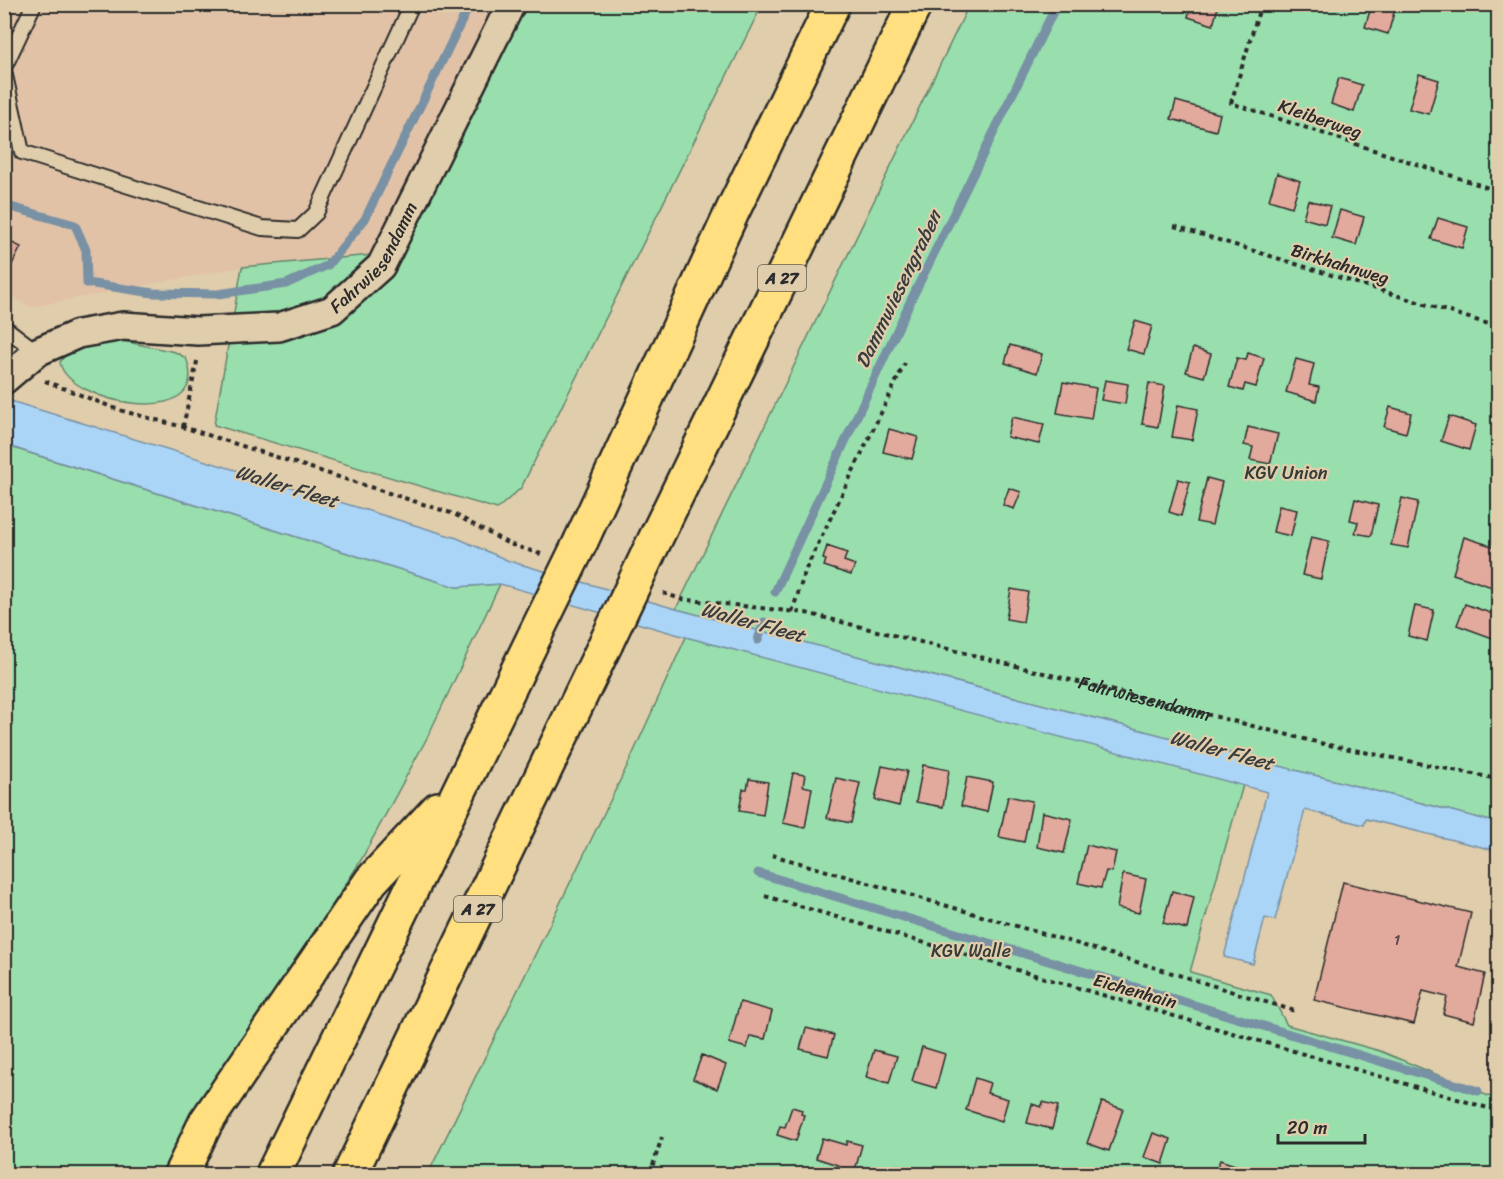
<svg xmlns="http://www.w3.org/2000/svg" width="1503" height="1179" font-family="Sriracha,sans-serif">
<style>
.built{fill:#e1c2a7}
.green{fill:#99dfad;stroke:#62856c;stroke-width:1.5}
.water{fill:#abd5f6;stroke:#7891a5;stroke-width:1.5}
.lines{fill:none;stroke-linecap:round;stroke-linejoin:round}
.stream{stroke:#7891a5;stroke-width:9}
.building{fill:#e2a99d;stroke:#2b2b2b;stroke-width:1.5}
.lane-casing{stroke:#2b2b2b;stroke-width:18}
.street-casing{stroke:#2b2b2b;stroke-width:32}
.highway-casing{stroke:#2b2b2b;stroke-width:38}
.path{stroke:#2b2b2b;stroke-width:4;stroke-dasharray:4.5 4.5;stroke-linecap:butt}
.lane{stroke:#e0cdab;stroke-width:14}
.street{stroke:#e0cdab;stroke-width:27}
.highway{stroke:#ffdf80;stroke-width:33}
.highway-bridge-casing{stroke:#2b2b2b;stroke-width:38;stroke-linecap:butt}
.highway-bridge{stroke:#ffdf80;stroke-width:33}
.labels{text-anchor:middle;stroke-width:4.5;stroke-linejoin:round;paint-order:stroke}
.number-label{font-size:15px;fill:#594a48}
.shield{fill:#e0cdab;stroke:#615c51;stroke-width:1.5}
.shield-label{font-size:16px;font-weight:bold;fill:#2b2b2b}
.street-label{font-size:18px;fill:#2b2b2b;stroke:#e0cdab}
.park-label{font-size:18px;fill:#363d38;stroke:#e0cdab}
.water-label{font-size:20px;font-style:italic;fill:#383c3f;stroke:#e0cdab}
</style>
<rect width="100%" height="100%" fill="#e0cdab"/>
<filter id="ink" filterUnits="userSpaceOnUse"><feTurbulence type="fractalNoise" baseFrequency=".0167" numOctaves="2"/><feDisplacementMap in="SourceGraphic" scale="12" xChannelSelector="R" yChannelSelector="G"/><feConvolveMatrix kernelMatrix="1 2 1 2 8 2 1 2 1" color-interpolation-filters="sRGB"/></filter>
<g filter="url(#ink)">
<!-- built -->
<path class="built" d="M4,5h490l-122,250 -131,12 -210,40 -26,-14z"/>
<!-- green -->
<path class="green" d="M494,5h268l-241,483 -24,21 -283,-84 28,-158 130,-12z
M969,5h529v818l-822,-214z
M123,341l52,11 11,6c29,74 -120,46 -126,4 13,-21 41,-20 63,-21z
M4,445l452,142 44,-3 -72,152 -67,124 -66,105 -99,144 -34,65h-157z
M686,637l557,148 -53,187 81,23 16,30 93,26 118,49v74h-1070l202,-414z"/>
<!-- water -->
<path class="water" d="M4,399l453,139 52,23 167,48 822,214v28l-132,-32 -2,6 -59,-15 -30,110 -10,-2 -12,46 -29,-7 43,-165 -581,-155 -186,-53 -44,3 -451,-142z"/>
<g class="lines">
<!-- stream -->
<path class="stream" d="M4,205l71,20 11,25 1,33 66,10 65,1 68,-10 42,-19 37,-46 105,-215
M775,592l136,-292 146,-296
M758,640l6,-18
M758,873l720,218"/>
</g>
<!-- building -->
<path class="building" d="M1191,4h28l-6,21 -25,-8z
M1372,4l23,5 -7,25 -23,-7z
M1419,74l20,6 -10,34 -20,-5z
M1339,78l23,7 -8,27 -23,-8z
M1176,101l44,13 -4,17 -45,-12z
M1277,173l23,8 -8,26 -23,-7z
M1308,200l22,6 -5,18 -22,-6z
M1340,210l24,7 -8,28 -24,-7z
M1438,218l30,9 -6,21 -31,-9z
M4,239l17,8 -17,33z
M1135,321l17,5 -8,28 -18,-5z
M1010,345l32,9 -5,19 -32,-10z
M1193,348l18,6 -7,23 -18,-5z
M1248,353l16,5 -8,29 -11,-3 -2,7 -14,-4 8,-29 9,2z
M1296,359l18,5 -5,21 10,2 -3,14 -30,-9z
M1105,380l23,4 -3,20 -24,-4z
M1063,382l33,6 -5,31 -34,-6z
M1149,383l16,3 -7,41 -16,-3z
M1178,405l20,4 -6,31 -20,-3z
M1390,407l21,6 -5,20 -22,-6z
M1449,416l27,9 -7,25 -28,-9z
M1012,417l32,7 -5,20 -32,-7z
M1248,427l30,7 -8,30 -20,-4 3,-13 -9,-2z
M889,429l29,8 -6,22 -29,-7z
M1207,478l15,4 -10,43 -16,-3z
M1178,479l12,3 -9,34 -12,-4z
M1009,488l12,4 -7,17 -11,-4z
M1402,498l16,4 -10,46 -17,-3z
M1355,499l23,6 -7,31 -16,-3 3,-11 -8,-2z
M1279,506l18,4 -6,26 -18,-4z
M1311,537l18,4 -8,38 -19,-4z
M1464,537l34,11v41l-45,-15z
M827,546l20,7 -3,8 11,4 -4,10 -27,-9 2,-6 -3,-1z
M1011,589l17,3 -5,30 -17,-3z
M1498,599v41l-41,-15 8,-21 28,10z
M1415,606l19,4 -7,31 -19,-5z
M923,765l26,5 -6,37 -27,-5z
M882,766l25,5 -8,35 -24,-6z
M793,773l12,2 -2,11 9,2 -7,40 -22,-5z
M967,777l26,5 -6,30 -26,-6z
M836,778l24,5 -9,40 -24,-5z
M749,779l19,3 -5,33 -24,-4 4,-22h4z
M1008,796l24,5 -8,41 -25,-5z
M1042,812l30,7 -8,34 -27,-6z
M1087,845l29,7 -4,20 -6,-1 -5,17 -23,-5z
M1123,874l23,5 -7,34 -22,-5z
M1343,882l128,31 -13,54 27,7 -11,48 -31,-8 4,-17 -24,-6 -9,33 -100,-24z
M1172,891l22,6 -7,32 -24,-6z
M740,1002l32,9 -7,28 -15,-3 -3,12 -18,-5z
M806,1028l28,7 -6,21 -28,-7z
M922,1047l23,7 -9,34 -24,-7z
M874,1050l23,6 -8,27 -23,-6z
M702,1055l24,10 -9,24 -24,-10z
M975,1078l15,5 -3,10 21,6 -6,22 -36,-11z
M1043,1102l15,4 -6,23 -25,-6 5,-19 9,3z
M1102,1102l21,7 -14,42 -22,-8z
M792,1107l10,3 -1,4 3,1 -8,26 -19,-6 3,-9 5,1z
M1153,1133l18,6 -8,25 -19,-7z
M822,1138l24,7 1,-4 15,4 -8,29 -15,-3 2,-5 -25,-8z
M1220,1160l18,6 -2,8h-21z
M898,1165l16,6 -1,3h-18z"/>
<g class="lines">
<defs>
<path id="lane" d="M4,68l30,-64
M4,71l18,81 240,76 36,2 18,-17 96,-209
M4,327l33,25"/>
<g id="street">
<path id="s2" d="M4,380l33,-28 41,-18 45,-8 75,5 81,-4 53,-17 49,-44 130,-262"/>
</g>
<path id="highway" d="M581,541l152,-331 100,-206
M649,552l266,-548
M181,1174l25,-52 165,-241 67,-72
M273,1174l262,-539
M350,1174l256,-531"/>
</defs>
<!-- lane casing -->
<use href="#lane" class="lane-casing"/>
<!-- street casing -->
<use href="#street" class="street-casing"/>
<!-- highway casing -->
<use href="#highway" class="highway-casing"/>
<!-- path -->
<g class="path">
<path d="M1261,4l-30,99 267,88"/>
<path d="M1174,226l324,101"/>
<path d="M45,381l74,29 64,17 271,87 55,30 32,10"/>
<path d="M183,427l15,-70"/>
<path id="s1" d="M663,593l18,6 125,14 518,131 174,35"/>
<path d="M792,612l14,-43 99,-206"/>
<path d="M772,855l313,91 213,66"/>
<path d="M765,896l733,215"/>
<path d="M650,1174l12,-37"/>
</g>
<!-- lane -->
<use href="#lane" class="lane"/>
<!-- street -->
<use href="#street" class="street"/>
<!-- highway -->
<use href="#highway" class="highway"/>
<defs>
<path id="highway-bridge" d="M535,635l46,-94
M606,643l43,-91"/>
</defs>
<!-- highway-bridge casing -->
<use href="#highway-bridge" class="highway-bridge-casing"/>
<!-- highway-bridge -->
<use href="#highway-bridge" class="highway-bridge"/>
</g>
</g>
<g class="labels">
<!-- number labels -->
<g class="number-label">
<text x="1397" y="945">1</text>
</g>
<!-- shield labels -->
<g class="shield">
<rect x="758" y="265" width="48" height="26" rx="4.5"/>
<rect x="454" y="896" width="48" height="26" rx="4.5"/>
</g>
<g class="shield-label">
<text x="782" y="284">A 27</text>
<text x="478" y="915">A 27</text>
</g>
<!-- street labels -->
<g class="street-label">
<text transform="translate(1320 119) rotate(19)" y="6">Kleiberweg</text>
<text dy="6" stroke="none"><textPath href="#s2" startOffset="414">Fahrwiesendamm</textPath></text>
<text transform="translate(1340 264) rotate(17)" y="6">Birkhahnweg</text>
<text dy="6" stroke="none"><textPath href="#s1" startOffset="494">Fahrwiesendamm</textPath></text>
<text transform="translate(1135 991) rotate(16)" y="6">Eichenhain</text>
</g>
<!-- park labels -->
<g class="park-label">
<text x="1286" y="479">KGV Union</text>
<text x="971" y="957">KGV Walle</text>
</g>
<!-- water labels -->
<g class="water-label">
<text transform="translate(898 289) rotate(-64)" y="7">Dammwiesengraben</text>
<text transform="translate(287 486) rotate(17)" y="7">Waller Fleet</text>
<text transform="translate(753 622) rotate(15)" y="7">Waller Fleet</text>
<text transform="translate(1222 750) rotate(15)" y="7">Waller Fleet</text>
</g>
</g>
<!-- margin -->
<rect width="1503" height="1179" fill="none" stroke="#e0cdab" stroke-width="24"/>
<rect x="12" y="12" width="1479" height="1155" fill="none" stroke="#2b2b2b" stroke-width="2" filter="url(#ink)"/>
<!-- scale -->
<path d="M1278 1134v9h87v-9" fill="none" stroke="#2b2b2b" stroke-width="3"/>
<text x="1287" y="1134" font-size="18" fill="#2b2b2b" stroke="#e0cdab" stroke-width="4.5" paint-order="stroke">20 m</text>
</svg>
